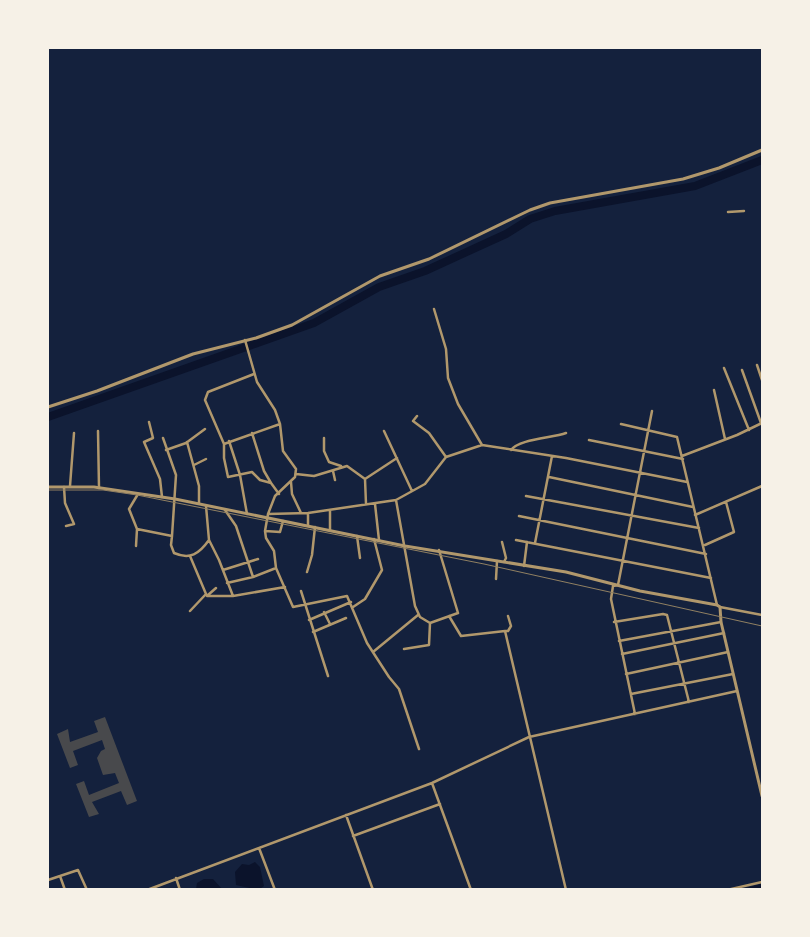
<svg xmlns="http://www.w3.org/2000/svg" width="810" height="937" font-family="'Work Sans',sans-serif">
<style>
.water{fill:#0b132b}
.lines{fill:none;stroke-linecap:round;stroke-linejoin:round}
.canal{stroke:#0b132b;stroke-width:4.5}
.river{stroke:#0b132b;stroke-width:8}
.building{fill:#48494c}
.minor{stroke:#b1986c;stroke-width:2.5}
.tertiary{stroke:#b1986c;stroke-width:3}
.rail{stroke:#918062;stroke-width:1}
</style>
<rect width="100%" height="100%" fill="#14213d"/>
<!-- water -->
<path class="water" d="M255,862l5,5 4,19 -6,4 -22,-5 -1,-13 7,-8 7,1z
M204,879h9l9,10h-26l1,-6z"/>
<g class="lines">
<!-- canal -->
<path class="canal" d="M747,890l15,-4"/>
<!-- river -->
<path class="river" d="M48,417l266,-94 65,-36 46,-16 81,-37 24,-15 25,-8 140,-25 67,-26"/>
</g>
<!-- building -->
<path class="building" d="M105,717l32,84 -10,4 -6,-14 -29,11 7,12 -10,3 -13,-33 8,-3 5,14 30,-12 -4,-10 -12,2 -6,-17 4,-7 4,-2 -3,-9 -29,11 5,14 -8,3 -13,-34 11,-5 2,13 28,-10 -4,-11z"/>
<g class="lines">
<!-- minor -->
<path class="minor" d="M728,212l16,-1
M434,309l12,40 2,29 10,26 24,41
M245,340l12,42 18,28 5,14 3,27 13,18 -1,8 -20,19 -7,18 -3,17 1,7 8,13 2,17 17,39 54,-11 20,47 22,34 10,12 20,60
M757,365l5,15
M724,368l25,62
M742,370l19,53
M254,374l-46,18 -3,8 19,44v14l4,19 24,-5 8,8 11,3 8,11
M714,390l11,49
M417,416l-4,5 16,12 17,24
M149,422l4,16 -9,4 16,37 2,18
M621,424l56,13 40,168
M98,431l1,57
M384,431l28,60
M252,433l12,38 7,12
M324,438v13l5,11 12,4
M589,440l94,19
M229,441l11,34 7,39
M187,442l12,44v17
M224,444l56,-20
M166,450l20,-7 19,-14
M511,450c8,-11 41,-12 55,-17
M682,456l55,-21 25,-12
M194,465l12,-6
M333,471l2,9
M296,474l18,2 33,-10 18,13
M549,477l144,30
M291,482l1,12 9,19
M70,486l4,-53
M64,487l1,16 9,21 -8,2
M526,496l173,32
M396,500l19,106 5,11 10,6 28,-10 -19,-63
M366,504l-1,-25 32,-21
M375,504l4,36
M206,506l3,34 10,20 14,36
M225,510l11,16 17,51
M308,513v12
M268,514l40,-1 88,-13 29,-16 21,-27 36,-12 84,13 121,24
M695,515l67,-29
M519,516l187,38
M137,529l35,7 4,-61 -13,-37
M330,530v-20
M265,531l15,1 3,-11
M172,536l-1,9 3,8c16,7 25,1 35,-13
M357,536l3,22
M516,540l195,38
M502,542l4,16 -2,4
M535,543l17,-87
M705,545l29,-13 -8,-30
M136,546l1,-17 -8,-20 9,-15
M190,556l16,38
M524,566l3,-24
M223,570l35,-11
M307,572l5,-17 3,-28
M496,579l1,-18
M227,583l26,-6 23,-9
M301,591l27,85
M208,595l8,-7
M353,607l12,-8 17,-29 -8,-31
M720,607l42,8
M190,611l16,-17 1,2h26l52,-9
M324,612l6,12
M449,616l12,20 44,-5 61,259
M309,620l42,-18
M614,622l49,-8 4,1 22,87
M505,631h3l3,-5 -3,-10
M313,632l33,-14
M619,641l102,-19
M404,649l25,-4 1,-22
M373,652l45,-37
M622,654l102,-21
M626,674l102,-22
M631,694l102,-20
M635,714l-24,-115 2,-13 5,-1 34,-174
M432,783l39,107
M346,815l27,75
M353,836l87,-32
M259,848l16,42
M60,876l5,14
M176,878l4,12
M48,880l30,-10 9,20
M147,890l285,-107 97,-46 208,-46
M727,890l35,-8"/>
<!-- tertiary -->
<path class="tertiary" d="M48,407l49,-16 96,-37 63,-16 36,-13 88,-49 49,-17 101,-49 20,-7 133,-24 36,-11 43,-18
M48,487h46l81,12 230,47 161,26 74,19 77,14 3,2 1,15 41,174"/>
<!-- rail -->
<path class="rail" d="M48,490h55l34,5 347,69 278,62"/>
</g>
<!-- border -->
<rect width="810" height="937" fill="none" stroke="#f6f1e7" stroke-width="98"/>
</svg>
